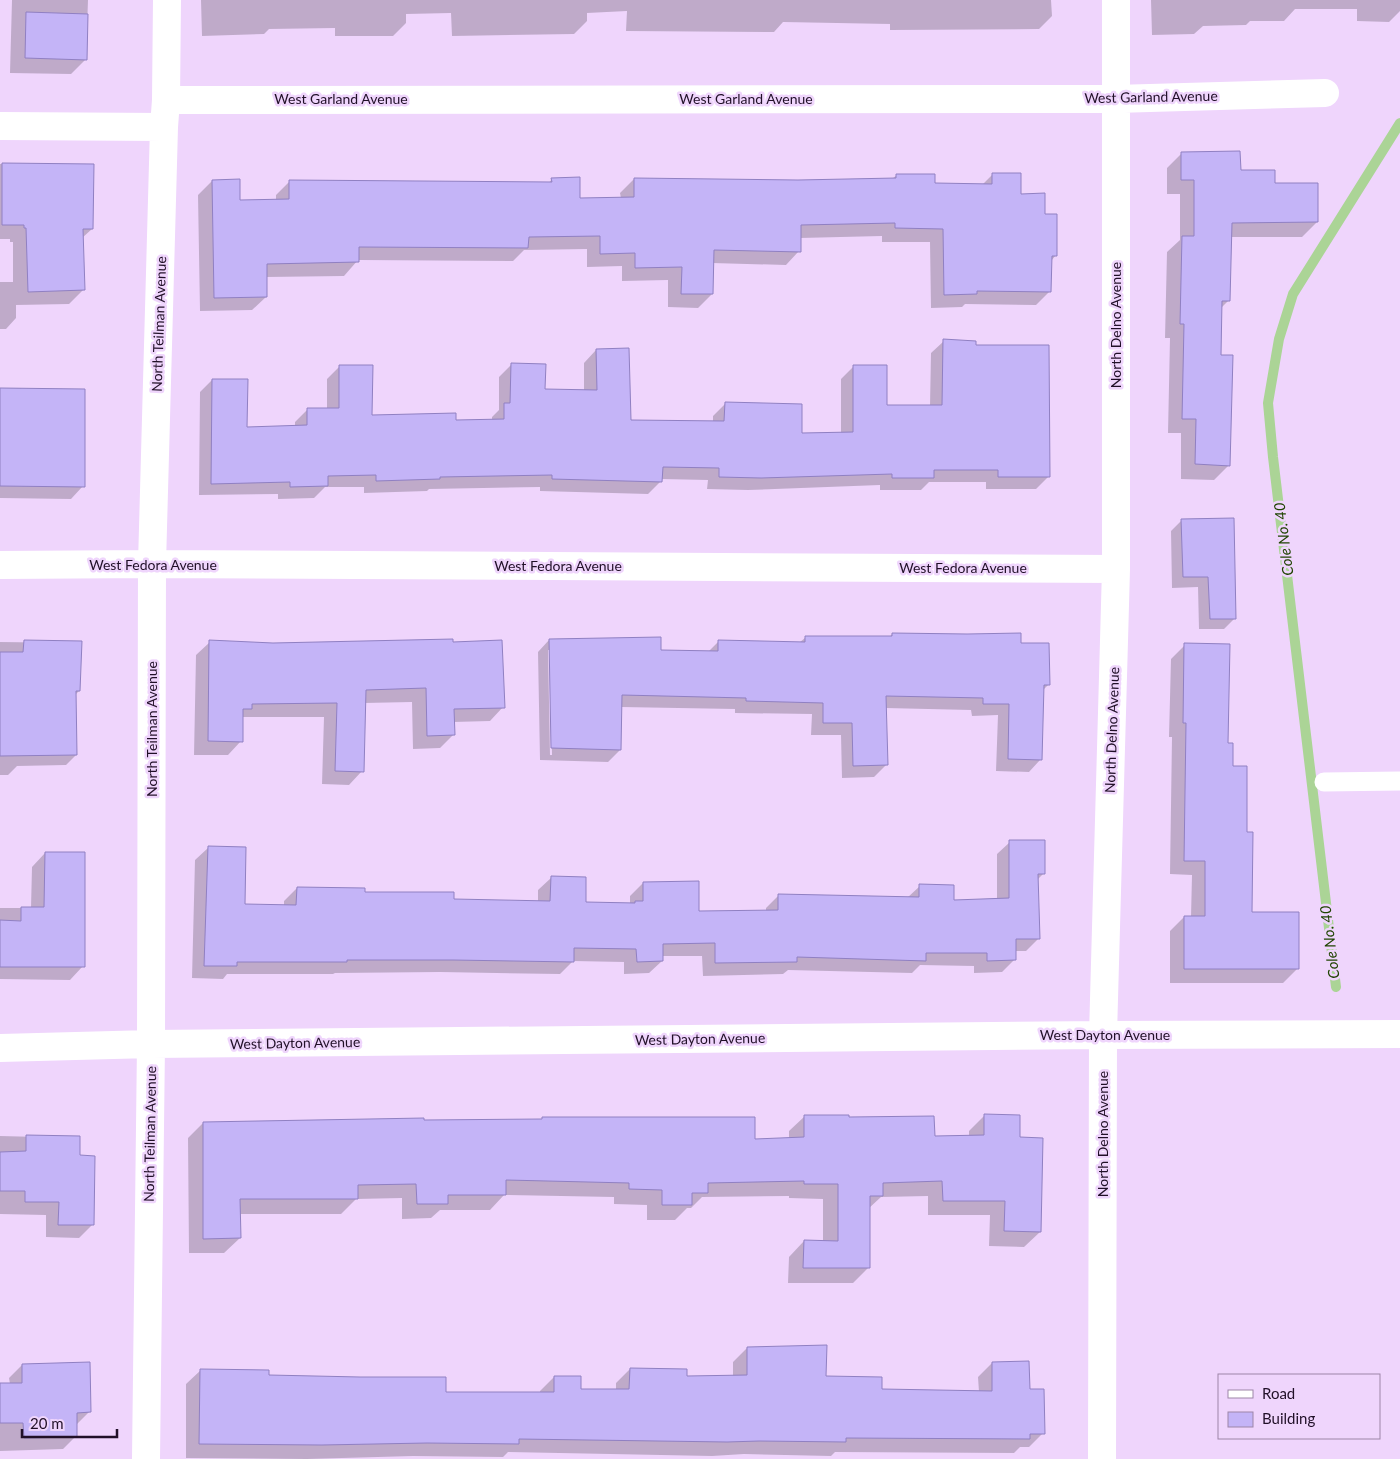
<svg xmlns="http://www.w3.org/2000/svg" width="1400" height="1459" font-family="Lato,sans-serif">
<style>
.shadow{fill:#0003;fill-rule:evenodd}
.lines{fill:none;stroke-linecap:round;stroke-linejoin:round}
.stream{stroke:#abd496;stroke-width:10}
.building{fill:#c4b4f7;stroke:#9080c2}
.service{stroke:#fff;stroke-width:19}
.minor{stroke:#fff;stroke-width:28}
.labels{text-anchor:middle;stroke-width:5;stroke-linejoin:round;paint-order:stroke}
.street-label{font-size:14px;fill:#211028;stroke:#efd5fc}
.water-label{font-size:15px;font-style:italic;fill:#1f4300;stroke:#efd5fc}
</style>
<rect width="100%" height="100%" fill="#efd5fc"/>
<!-- shadow -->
<path class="shadow" d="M12,0h76l-2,59 -15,15 -61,-1z
M201,0h850l1,16 -13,13 -149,1v-6l-107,-2 -9,10 -148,-1 1,-20 -40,2v8l-13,13 -122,2 -1,-23 -45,1v9l-13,13h-58v-8l-66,1 -5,5 -62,2z
M1151,0h249v11l-11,11 -32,-1v-12h-62l-11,12h-34l-4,4 -43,1 -9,8 -42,1z
M1182,153l91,31 44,38 -15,15h-72l-1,63 -9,9v47l9,109 -15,15 -33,-1v-46h-13l2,-95h-5l2,-86 13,-12v-46h-13v-26z
M0,164l92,1v64l-10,9 1,52 -14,14 -53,1v13l-10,11h-6v-47h13v-40h-3v-3h-10z
M993,174l51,41 12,40 -5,6 -1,30 -14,14 -71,-1 -3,3 -31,1 -1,-66h-48v-6l-82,2 -1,13 -13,14 -74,-2v31l-14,14 -30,-1v-27l-46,1v-15l-35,1v-18l-63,1 -11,11 -155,-1 -14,16 -78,1v20l-14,13 -52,1 -2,-116 14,-14 27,20 37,-1v-5l14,-14 258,3 4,-5 27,20 42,-1 -1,-5 14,-14 164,2 94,-2 5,-4 37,9 48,1z
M944,341l31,6 74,129 -13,13h-50v-7h-57l-8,8h-41v-5l-132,5 -41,-1 1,-9 -47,-1v2l-13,13 -108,-3v-4l-111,2 -2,2 -63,2v-6h-39l-11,11 -36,1v-5l-79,1 1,-103 12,-12 34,48 49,-1v-5l12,-12 20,-1v-30l13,-13 31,50 84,5 37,-1v-3l7,-7v-33l13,-13 32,26 40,1v-28l12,-13 34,71 83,1v-6l12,-12 76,30 40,-1v-54l13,-13 31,40h45l1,-53z
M0,388h21l62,98 -12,13 -71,-1z
M1182,520l53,98 -11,11h-25l-1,-42 -26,1 -1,-57z
M892,634l128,11 29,39 -7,7 -2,69 -11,12 -33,-1 2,-56 -26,1 -1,-6 -86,-2 1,57 -12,12 -32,1 -1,-43h-30l1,-21 -77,-1v-4l-114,-2 -1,43 -12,12 -68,-2 -2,-108 11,-12 111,11 48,1 10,-10 81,1 7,-6 83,1zM548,650h2l2,105h-2z
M0,642l80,1 -1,48 -4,4 1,60 -10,10 -49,1 -9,9h-8z
M210,642l63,2 230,63 -13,14 -37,1v13l-13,13 -27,1 -1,-47 -48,1 -2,68 -13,14 -27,-1 2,-67h-82l-1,24 -13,14h-34l2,-100z
M1185,645l42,99 18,90 5,79 47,56 -14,14h-113v-52l14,-14h7l1,-42 -22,-1 2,-137h-3l2,-78z
M1010,842l33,32 -6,6 2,58 -13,13h-11v8l-13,13 -28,1v-7l-54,-1 -8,8 -124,-3 -5,4 -80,2 -1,-20h-40v5l-13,12 -25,1v-12l-51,-1 -13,13 -120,-2 -105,1 -2,1h-106l-4,5 -31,-1 3,-118 13,-12 35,57 41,1v-5l13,-13 156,12 85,2v-12l13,-12 34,25 45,1v-8l13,-13 55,29h68v-4l13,-13 128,3 13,-12 33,15 44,-1v-46z
M45,853l38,113 -13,14 -70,-1v-71h31l1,-41z
M985,1115l34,23 21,94 -16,15 -35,-1 1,-31h-62v-19l-47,1 -13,12v59l-15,15h-65l1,-26 15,-16 19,1v-43l-34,-1v-2l-87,1 -11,11h-4l-12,12h-28v-15l-33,-1v-7l-110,-2 -14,15h-50l-9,8 -29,1v-21l-46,1 -15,15h-102l1,24 -16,15h-35l-1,-115 15,-15 220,-1 331,18 35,-1v-8l16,-15 42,2 87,19h35v-6z
M0,1136l79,2v18l13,69 -13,13 -33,-1v-22l-46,-1z
M747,1348l78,30 56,12 98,2 -1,-15 14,-14 37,27 14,43 -14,14h-9l-6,6 -179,-1 -4,4 -87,-2 -32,2 -204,-4 -5,5 -90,-1 -106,3 -121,-1v-74l15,-14 244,23h95v-2l14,-14 26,13h36v-7l14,-14 56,8 47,-1v-14z
M22,1365l67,47 -13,13v11l-13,13 -63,2v-66l10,-1 -1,-6z"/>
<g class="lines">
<!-- stream -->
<path class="stream" d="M1336,987l-63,-530 -5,-54 11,-64 14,-45 107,-171"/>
</g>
<!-- building -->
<path class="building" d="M26,12l62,2 -1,46 -62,-2z
M1240,151l1,19h34v13h43v39l-86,1 -2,78h-8l-1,54h12l-3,111 -35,-2 1,-45h-14l2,-95h-4l2,-88h12v-56h-13v-28z
M2,163l92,1 -1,65h-10l2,61 -57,2 -2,-64h-2v-3h-22z
M992,173h29v21l24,-1v21h12v42h-5l-1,36 -74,-1v3l-33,1 -1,-66 -48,-1v-5l-94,2v27l-87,-2 -1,44h-32l1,-27 -47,1v-15l-35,1v-18l-71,1 -1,11 -169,-1v15l-92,2v33l-53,1 -2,-118 28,-1v21l49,-1v-19l263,2 -1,-4 29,-1v21l54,-1v-19l164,2 98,-2v-4h39v9l57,1z
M943,339l33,2v4h73l1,132h-52v-7h-64v8h-42v-4l-131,4 -42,-1v-9l-56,-1 -1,15 -110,-3v-4l-112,2v2l-64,2v-6l-48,1v10l-38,1v-5l-79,2 1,-105h36l-1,48 60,-2v-17h32v-43h34l-1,50 84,-2v7l48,-1v-16h6l1,-40 35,1 -1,25 52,1 -1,-41 33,-1 2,72 93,1 1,-19 77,2v29l51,-1v-67h34v40h55z
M0,388l85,1v98l-85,-1z
M1234,518l2,101h-26l-2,-42h-25l-2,-58z
M892,633l75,1 54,-1v10h28l1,42h-6l-2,75 -34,-1 1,-55h-26v-6l-97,-2 2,69 -35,1 -1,-43h-29v-20l-77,-2v-3l-124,-3 -1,55 -70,-2 -2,-109 112,-2v13l57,1v-11l87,2v-6h87z
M453,639v3l49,-2 3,68 -51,1 1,26 -28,1 -1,-48 -60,2 -2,82 -29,-1 2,-68 -85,1v5h-9v33l-35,-1 1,-101 64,3z
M24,640l58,1 -2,50h-4l1,64 -77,1v-104h23z
M1184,643l46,1 -2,99h5v23h14v66h6l-1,80h47v57h-115v-53h21v-55h-21l2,-138h-3z
M1009,840h36v34h-7l2,65h-24v21l-29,1v-8h-61v8l-129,-4v5l-82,1v-20l-52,1v17l-26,1 -1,-13 -62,-1v14l-121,-2h-106v2h-110v4h-33l4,-120 38,1 -1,57 51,1 1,-18 68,1v4h89v7l96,2 1,-25 35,1v25l49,1v-2h8v-19l56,-1v30l79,-1v-16l141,3v-13l35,1v15l55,-2z
M45,852h40v115h-85v-47l21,1v-14h23z
M984,1114l36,1v22l23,1 -2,94 -37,-1 1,-30h-62l-1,-20 -59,2v13h-13v72h-67l1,-28 34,1v-57h-34v-3l-96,2v10h-16v12h-30v-15l-33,-1v-6l-123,-3v15h-58v9h-31l-1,-20 -58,1v14h-118l1,39 -38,1v-117l221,-4v2l118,-1v-2h213v22l49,-2v-22h45v2l85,-1 1,20 49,-1z
M26,1135l54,1v19l15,1 -1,69h-36l1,-23h-34v-11h-25v-39l26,-1z
M827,1345l-1,31 56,1v12l110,2v-29l37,-1 1,28h14l1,45h-15v5l-184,-1v4l-87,-1 -32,1 -208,-3v5l-92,-1 -105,2 -123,-1 1,-75 69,1v5l91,2h86v15h108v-16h27v13h48l1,-21 57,1v7l60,-1v-28z
M90,1362l1,50 -14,1v24l-53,1 -1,-15h-23v-40h22v-19z"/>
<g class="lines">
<!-- service -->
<path class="service" d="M1324,782l76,-1"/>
<!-- minor -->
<path class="minor" d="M166,100l949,-1 210,-6
M0,126l164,1
M0,565l152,-1 964,5
M0,1048l151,-4 952,-9 297,-1
M146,1459l5,-415 1,-480 12,-437 2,-27 1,-100
M1102,1459l1,-424 13,-466v-569"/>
</g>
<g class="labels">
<!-- street labels -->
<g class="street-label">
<text transform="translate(1151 97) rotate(-1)" y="5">West Garland Avenue</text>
<text x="341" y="104">West Garland Avenue</text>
<text x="746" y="104">West Garland Avenue</text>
<text transform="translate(159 324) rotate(-88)" y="5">North Teilman Avenue</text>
<text transform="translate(1116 325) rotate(-90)" y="5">North Delno Avenue</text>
<text x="153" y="570">West Fedora Avenue</text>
<text x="558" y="571">West Fedora Avenue</text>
<text x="963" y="573">West Fedora Avenue</text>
<text transform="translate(152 729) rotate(-90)" y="5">North Teilman Avenue</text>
<text transform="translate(1112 730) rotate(-88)" y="5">North Delno Avenue</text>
<text x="1105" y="1040">West Dayton Avenue</text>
<text transform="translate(700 1039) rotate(-1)" y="5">West Dayton Avenue</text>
<text transform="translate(295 1043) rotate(-1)" y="5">West Dayton Avenue</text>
<text transform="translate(150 1134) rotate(-89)" y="5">North Teilman Avenue</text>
<text transform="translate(1103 1134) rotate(-90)" y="5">North Delno Avenue</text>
</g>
<!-- water labels -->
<g class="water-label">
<text transform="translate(1284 539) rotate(-97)" y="5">Cole No. 40</text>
<text transform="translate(1330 942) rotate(-97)" y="5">Cole No. 40</text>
</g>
</g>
<!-- legend -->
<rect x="1218" y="1374" width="162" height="65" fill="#efd5fc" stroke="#9d86a7"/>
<rect x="1228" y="1390" width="25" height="8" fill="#ffffff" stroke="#9d86a7"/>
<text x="1262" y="1399" font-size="15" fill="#211028">Road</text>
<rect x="1228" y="1412" width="25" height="15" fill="#c4b4f7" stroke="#9d86a7"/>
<text x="1262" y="1424" font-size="15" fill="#211028">Building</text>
<!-- scale -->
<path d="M22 1429v8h95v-8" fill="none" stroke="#211028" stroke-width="2.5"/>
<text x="30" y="1429" font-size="15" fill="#211028" stroke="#efd5fc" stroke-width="4" paint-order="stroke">20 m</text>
</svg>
